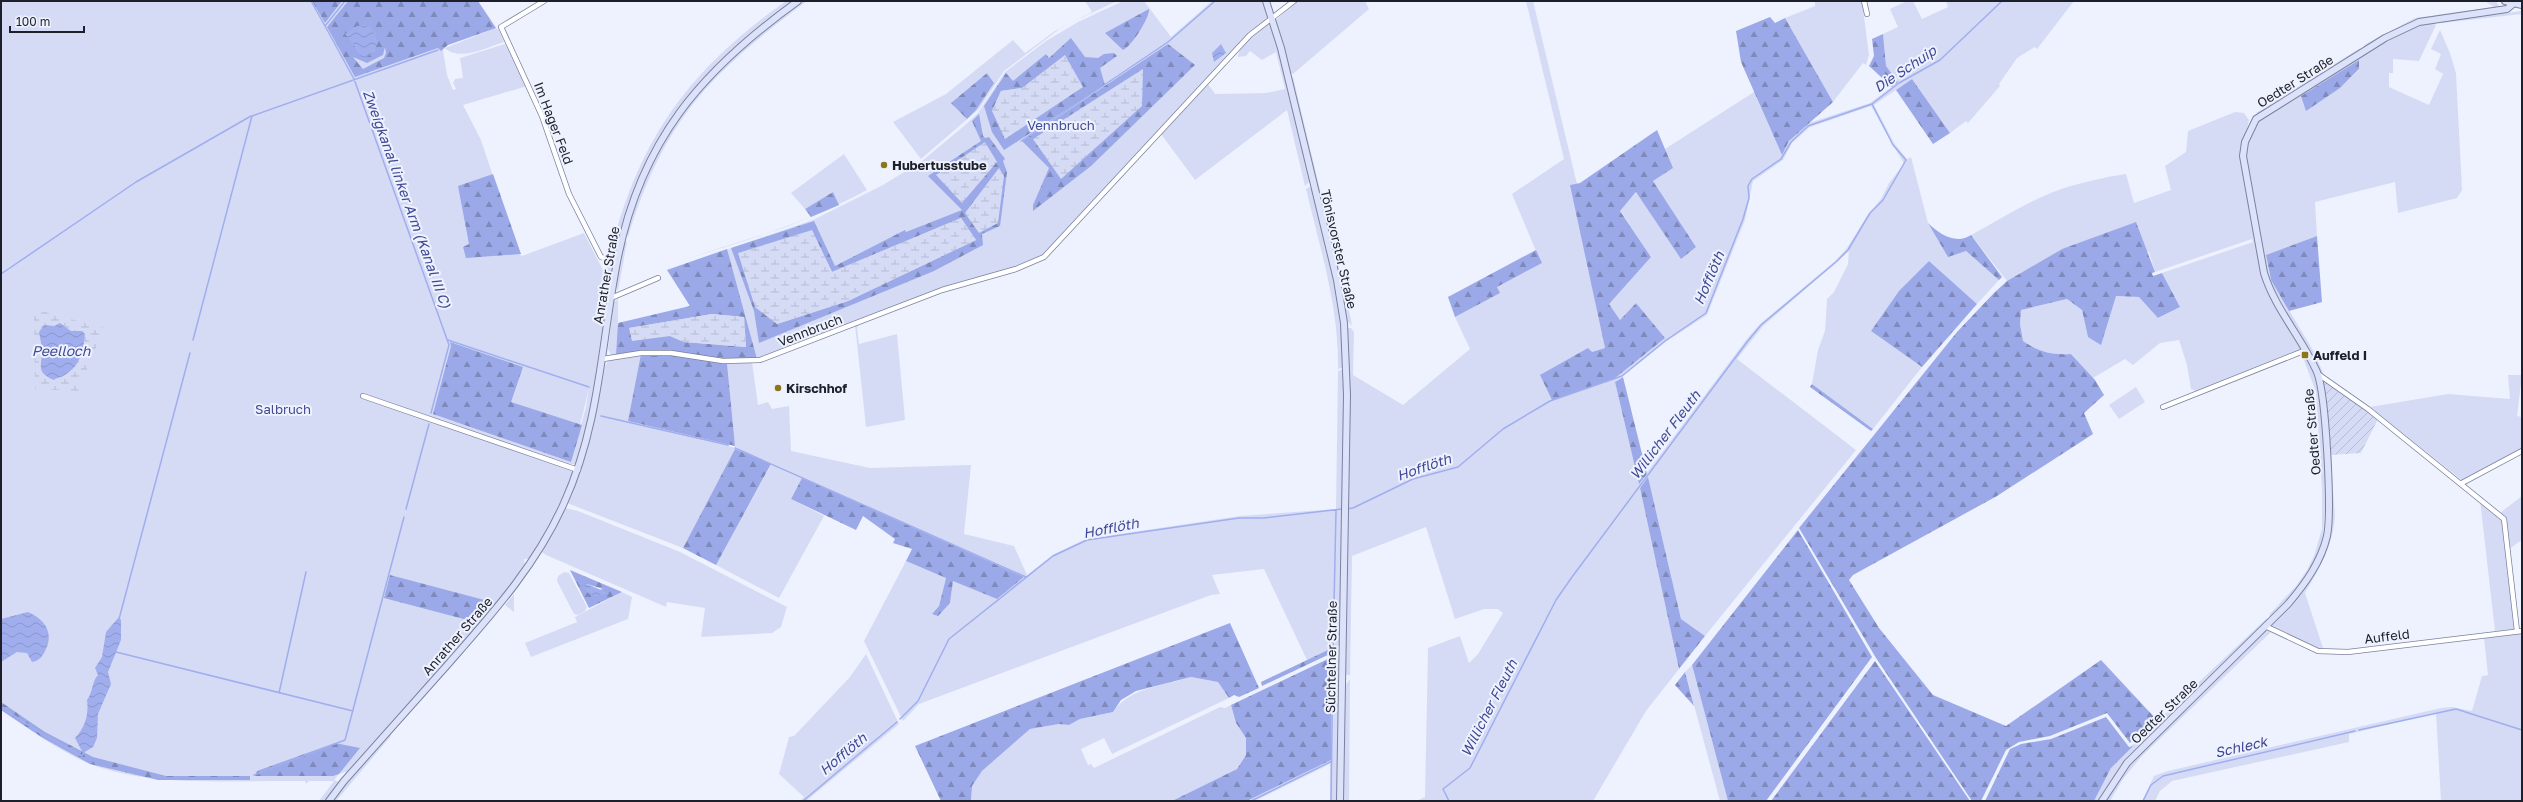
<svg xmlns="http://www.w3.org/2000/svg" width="2523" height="802" font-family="'Golos Text',sans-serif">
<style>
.green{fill:#d5dbf5;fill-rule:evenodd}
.forest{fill:url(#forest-firs);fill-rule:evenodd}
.wetland{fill:url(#wetland-marsh);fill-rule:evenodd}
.garden{fill:url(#garden-furrows)}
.water{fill:url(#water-waves)}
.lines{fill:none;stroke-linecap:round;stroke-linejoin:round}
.stream{stroke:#a0aeee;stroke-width:1.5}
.minor-casing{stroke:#7b829e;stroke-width:6}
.secondary-casing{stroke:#7b829e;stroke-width:8}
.minor{stroke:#fff;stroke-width:4.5}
.secondary{stroke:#dde2fb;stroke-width:6}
.poi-dot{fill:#8c761a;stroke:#eef2fe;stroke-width:1.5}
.labels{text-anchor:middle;stroke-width:4;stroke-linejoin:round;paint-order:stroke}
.street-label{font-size:13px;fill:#1d202b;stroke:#eef2fe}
.park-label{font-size:13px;fill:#404a96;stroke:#eef2fe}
.poi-label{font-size:13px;font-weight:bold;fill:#1d202b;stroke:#eef2fe;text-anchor:start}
.water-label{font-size:14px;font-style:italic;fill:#3f4995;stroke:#eef2fe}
</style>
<defs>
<pattern id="forest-firs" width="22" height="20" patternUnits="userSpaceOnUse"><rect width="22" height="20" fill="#9ba9e8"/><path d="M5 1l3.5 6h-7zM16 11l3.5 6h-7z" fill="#7e89bc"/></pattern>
<pattern id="wetland-marsh" width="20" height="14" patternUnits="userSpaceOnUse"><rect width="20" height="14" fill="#d5dbf5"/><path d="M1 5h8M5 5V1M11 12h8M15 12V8" fill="none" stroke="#b6bcd2"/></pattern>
<pattern id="garden-furrows" width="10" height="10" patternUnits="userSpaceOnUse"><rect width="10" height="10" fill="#d5dbf5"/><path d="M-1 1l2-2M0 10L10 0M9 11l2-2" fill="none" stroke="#b6bcd2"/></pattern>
<pattern id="water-waves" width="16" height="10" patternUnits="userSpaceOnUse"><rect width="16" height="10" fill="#a0aeee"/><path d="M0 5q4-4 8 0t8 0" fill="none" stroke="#8995cc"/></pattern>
</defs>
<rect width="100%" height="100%" fill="#eef2fe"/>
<!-- green -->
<path class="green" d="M1,1h473l-32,43 5,31 6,15 3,-1 -3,-6 2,-4 8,-1 -3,-20 45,-14 22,42 -64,19 18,35 38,114 3,2 62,-23 21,41 -3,19 6,-31 5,7c-9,66 -17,131 -36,195h-9l5,9c-12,30 -25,59 -42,86h-7l1,8c-53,73 -119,135 -176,204l-10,3 -5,6 5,2 -1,3 -12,16h-7l15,-20h-25l-3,3 -1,-3c-67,-1 -152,7 -215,-17 -31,-13 -61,-35 -89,-54zM589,388l-3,19 -15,55 -2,-1 9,-27z
M786,1h8c-95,68 -153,138 -179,254l-6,3c29,-118 78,-187 177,-257z
M803,1h4c-97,73 -142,117 -179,236l-2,-5c5,-16 9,-33 16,-49 40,-84 86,-128 161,-182z
M1085,1h32l-55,26 -58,44 -25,38 -58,50 -28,-37 53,-28 67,-54 12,13 30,-22 37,-19zM987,73l7,10 -43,20z
M1123,1h21l27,36 41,-36h52l4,16 -224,238 -28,13 -80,22 -174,68 -40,1 7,87 6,2 -8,-85 25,-1 6,43 10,-3 4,7 17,-3 2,45 79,17 101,-3 -7,69 50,12 13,29 27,-21 32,-15 154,-23 96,-7 2,-138 6,-2 -2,139 5,-1v-179h4l3,4 -1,43 50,30 67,-56 -15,-32 44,-24 -2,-6 44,-24 -29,-69 52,-35 -38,-158h7l44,183 -6,1 34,163 -13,4 -40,48 62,-21 50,-41 -28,-35 -16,17 -12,-16 43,-47 -31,-47 17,-18 44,66 15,-11 -43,-66 19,-13 -7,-19 89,-57 28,63 7,-14 20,-18 61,-20 28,-21 -12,-16 -3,-32 15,-7 -8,-18 17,-8h6l9,18 26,-12 -2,-6h128l-37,48 -2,-2 -18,11 -18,26 1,2 -32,37 -2,-2 -16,12 -38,-54 -38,26 20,38 13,16 4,-2 17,66 20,33 18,-5 33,29 -22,24 -48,-43 -58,70 51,36 -49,62 -61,-45 6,-34 7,-19 2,-32 7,-7 14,-28 1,-13 -86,75 -26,33 119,91 -151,186 -24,-17 -33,-141 -8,10 39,181 -33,42 -53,90h-177l9,-4 3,-149 32,-12 9,27 9,-9 25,-41 -5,-4h-14l-29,10 -29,-92 -74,29 -2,119h-3l-2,-3 -3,-161 -3,133 -1,4 -6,5v-5l-25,12 -43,-91 -52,6 8,19 -9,1 -292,109 -16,17 -39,-80 42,-80 40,17 -7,28 -7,8 18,-11 3,-23 44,19 27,-22 -222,-99 -11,21 33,17 -45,82 -63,-33 55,-100 -36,-16 -52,99 -116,-45 25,-70 13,-67 3,-5 8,-2v-4h-5l-3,-6 6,-47 4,-3v26l73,-19 -24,-36 146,-50 70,-35 39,-24 42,-35 14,-13 27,-41 41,-31 32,-19zM1871,106l33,58 -15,19 -8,16 -14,17 -20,32 -12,13 -75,63 -14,16 -107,143 -24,-101 52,-41 40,-26 38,-95 8,-39 30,-21 9,-17 18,-16z
M1296,1h69l4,8 -76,65 -3,-1 -14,-53z
M1815,1h47l7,54 -3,10 -3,-2 -30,39 -48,-84 30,-12z
M2485,1h11l3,5 -3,3 -78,11 -53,27 -1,-2 51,-27 79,-11z
M2522,11v3l-81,9 1,-3z
M2430,22l6,3 -17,36 -26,-2v14h-4v14l40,18 14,-31 -8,-5 6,-15 -10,-5 9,-19 10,23 6,20 6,117 -5,8 -59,15 -3,-31 -80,20 2,34 -51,19 5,25 43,72 11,25 -6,-3 -49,-88 -25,-131 2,-12 11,-23 107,-67h5v-3l32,-19zM2359,60v10l-19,18 -34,22 -4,-14z
M1270,24l3,3 37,154 -5,5 -18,-76 -92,70 -34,-46 47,-50 7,10 51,-1 19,-4 -9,-37 -14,8 -12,-9 -4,5 -8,1c1,-12 20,-28 32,-33z
M496,28l3,2 5,12c-16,5 -45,20 -59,6z
M2360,48l-2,4 -97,62 -5,-1z
M1293,77l57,238 2,11 -6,-7 -54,-239z
M2235,112l9,1 5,7 -8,38 1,9 20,105 41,78 -104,42 -8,-3 -4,-24 -8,-25 -19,3 -27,22 -8,-6 -32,19 -22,-24c-20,1 -32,-2 -48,-13l-3,-17 1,-14 46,-11 15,11 6,27 28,-41 23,1 20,21 21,-11 -18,-34 91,-31 -1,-3 -97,33 -6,-20 -87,-3 -55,32 -36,-46c30,-16 60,-36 93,-47 20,-6 41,-11 62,-14l8,29 37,-13 -6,-24 21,-14 2,-21z
M844,154l23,36c-60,33 -126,52 -191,72l110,-35 53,-22 -6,-13 -28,17 -14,-16z
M1309,187l4,2c14,59 29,117 31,178l-6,2c1,-62 -18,-121 -32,-180z
M624,242h3l-9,49 -2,-4z
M859,324l-2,4 2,16 38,-10 8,86 -39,7 -11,-102z
M2305,354c21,16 25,167 15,194 -8,27 -29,50 -48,69l-3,-2 27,-29 11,-16 7,-14 8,-27v-39l-6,-98 -14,-37z
M2508,375h14l-5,41 5,1v31l-59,33 -93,-74 78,-13 62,5z
M2323,380l2,2 10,134c-3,32 -14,50 -30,77l18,55 -3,2 -51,-24 32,-34 29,-61z
M2136,387l9,15 -26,17 -10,-14z
M2522,496v44l-13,9 -3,-31 -6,-5z
M2480,500l22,20 13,109 -20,2z
M565,508l13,3 102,41 107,55 -6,20 -9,6 -71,4 4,-29 -38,-6 -1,5 -120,-52 -4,-3z
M564,572l5,1 18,34 -2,4 -7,4 -4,-1 -17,-33 1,-5z
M622,592l10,5 -4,22 -97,38 -6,-14 52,-21 -2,-5z
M514,594v18l-9,-7z
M502,609l-112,124 1,3 -55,65h-3l55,-69z
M2267,618v3l-146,144 -22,36h-5l17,-33 21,-23z
M2265,630l6,2 -130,125 -18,22 -13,22h-6l24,-36z
M2522,633v168h-81l-5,-88 -87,21v8l-177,39 -12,10 -5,10h-13l12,-25 14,-5 273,-63 11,-1 20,4 10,-35 6,-1 -4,-37z
M866,654l33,70 -93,77h-6l4,-4 -25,-23 10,-37 5,-1 56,-59z
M1335,655l4,5 -2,141h-7v-37l-75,37h-8l84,-41 1,-103z
M1692,665l36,136h-8l-35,-129z
M1191,677l27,5 11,16 -117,56 -8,-16 -23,11 7,16 3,-1 3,4 126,-61 5,1 6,-3 5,18 10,15v17l-9,14 -65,32h-201l1,-15 10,-15 48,-42 29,-5 10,1 11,-6 33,-7c17,-25 51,-26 78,-35z
M1350,679l-1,122h-6l1,-114z"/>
<!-- forest -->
<path class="forest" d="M312,1h30l-17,22z
M348,1h130l18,27 -48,17 -7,6 -3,-3 -83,29 -28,-50zM366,25l9,9v16l-5,4 -9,2 -12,-19c3,-9 7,-11 17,-12zM385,47l1,6 -2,5 -21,11 -10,-12 14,6 16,-8z
M1149,9c1,8 -17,37 -26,41l-18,-17z
M1770,17l5,6 10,-5 48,84 -44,39 -7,14 -41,-93 -5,-31z
M1883,34l3,32 12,16 -6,5 -23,-21 5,-10 -2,-17z
M1071,38l14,19 13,1 6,-4 10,-1 3,3 -17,12 5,17 -101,65 -12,-18 -8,-26 22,-33 7,8 33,-27 3,4zM1022,88l-30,23 9,-20z
M1168,44l27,21 -104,101 -58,45v-6l16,-37 -27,-27z
M2359,60v9l-19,19 -34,23 -5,-15z
M987,73l7,10 -18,27 -9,9 -16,-16z
M1912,79l38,54 -17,11 -37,-54z
M979,114l4,22 2,2 4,-1 16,22 -2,2 4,11 -7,54 -18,8 1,11 -49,26 -175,72 -5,-32 -23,-63 83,-27 21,45 70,-36 1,2 56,-22 -34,-34 53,-35 -9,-20zM961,218l15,22 -128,61 -71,23 35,-93 20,41z
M1657,130l16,38 -20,13 43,66 -15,12 -45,-67 -16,19 31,46 -42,47 11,16 16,-17 29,35 -51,41 -62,21 -12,-25 48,-27 4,4 13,-4 -35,-163 10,-2z
M493,174l28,80 -55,4 -3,-11 6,-3 -11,-58z
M833,192l6,13 -28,12 -6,-8z
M2136,222l19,50 -3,1 1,3 9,-3 18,34 -22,11 -19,-21 -23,-1 -15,49 -13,-8 -6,-27 -15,-11 -46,11 -1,14 3,17c16,11 28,14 48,13l24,26 9,15 -20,18 9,21 -96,62 -144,79 -4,5 30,48 54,67 73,31 95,-66 55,59 -26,24 -23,-30 -57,23 -31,6 -13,8 -25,51h-9l-96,-143 -77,-130 158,-196 37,-39 13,-12 55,-32z
M1928,223c11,11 28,22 43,12l31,42 -3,3 -33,-29 -18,6z
M2317,236l5,66 -33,9 -18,-31 -5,-25z
M727,249l30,110 -36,1 -49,-9 -56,4 2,-32 72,-17 -23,-36zM712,314l32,3 2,30 -62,-5 -14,-6 -41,-8z
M1536,250l6,13 -45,24 3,6 -45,24 -7,-20z
M1929,261l48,43 -55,63 -51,-36 28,-40z
M450,342l73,25 -12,35 71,23 -11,37 -138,-48 18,-68z
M641,354h31l55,9 8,83 -107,-25z
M1623,377l24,97 -8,10 -24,-102z
M1812,384l61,45 -2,2 -61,-44z
M735,449l36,15 -55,101 -33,-17z
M1648,477l33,142 24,17 -26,33 -39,-181z
M802,478l222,99 -27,22 -44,-18 -3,22 -12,13 -6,-2 7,-8 7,-28 -40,-17 6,-12 -19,-6 2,-4 -32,-23 -7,14 -65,-31z
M1798,530l74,127 -106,144h-38l-36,-136z
M570,570l52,22 -33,16zM587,584l16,5 -15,4z
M390,575l102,27 -17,20 -91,-24z
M1230,623l29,65 -20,9 -5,-2 -5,3 -11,-16 -27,-5 -55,14 -15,9 -8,12 -33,7 -11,6 -10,-1 -29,5 -48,42 -10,15 -1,15h-30l-26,-55z
M1332,648v5l-70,33 -1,-4z
M1332,657l-1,103 -84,41h-75l65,-32 9,-14v-17l-10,-15 -5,-18z
M1875,661l95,140h-199z
M1685,672l9,34 -19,-21z
M1,702l44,30 48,25 73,19h84v4h-92l-68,-16 -47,-26 -42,-28z
M2106,717l23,30 4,-1 -22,22 -17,33h-109l25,-52 11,-5 30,-5z
M335,743l25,5 -21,26 -6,2h-78l2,-5z"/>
<!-- wetland -->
<path class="wetland" d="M1065,55l18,32 -78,52 -13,-28 9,-20 21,-3z
M1143,69l-1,37 -81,73 -28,-40z
M985,142l12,20 -35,41 -26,-28z
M999,168l5,8 -6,47 -19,10 -14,-20z
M961,218l15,22 -128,61 -71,23 -22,-17 -17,-54 74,-23 20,42z
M34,309l70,19 -26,63 -43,-2zM60,323l11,8h11l-28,49 -14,-17 7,-38 7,1z
M712,314l32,3 2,30 -62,-5 -14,-6 -38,5 -3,-13z"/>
<!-- garden -->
<path class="garden" d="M2325,382l53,37 -17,34 -30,2z"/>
<!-- water -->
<path class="water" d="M366,25l5,2 7,14 -3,9 -12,10 -9,-15 -9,-11 12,-8z
M1221,44l5,9 -12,9 -2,-9z
M60,323l11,8h11l3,3c-2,18 -5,33 -22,42 -3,2 -6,1 -9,4 -20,-8 -11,-16 -12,-32 -1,-5 -2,-10 -3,-16l5,-7 10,1z
M587,584l21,9 -11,3 -9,-3 -4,-8z
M28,612c18,8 27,22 16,41 -3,5 -6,8 -12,9l-5,-9 -10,-1 -16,10v-43z
M119,617l2,3v20l-13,32 3,12 -13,30 -1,24 -4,9 -10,6 -8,-15c10,-10 14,-24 12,-38 6,-8 5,-19 11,-25l-3,-7 7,-11 4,-25z"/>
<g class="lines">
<!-- stream -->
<path class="stream" d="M311,1l14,25
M345,1l-20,25 29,53 95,266 -18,68
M1021,141l147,-99 47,-41
M1,274l135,-92 115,-66
M193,340l59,-224 186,-66
M448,340l141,47
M601,416l127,29
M735,448l291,129
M406,509l23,-85
M1346,509l7,-1 60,-29 45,-12 45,-38 47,-28 72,-25 43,-35 41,-28 37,-94 6,-21 -1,-12 4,-7 29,-20 10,-17 17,-16 64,-22 27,-21 41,-23 62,-59
M119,619l71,-266
M1333,651l3,-140
M116,652l237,59
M279,693l27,-121
M1,707l41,27 40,22 2,-4
M900,719l18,-18 31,-62 104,-83 34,-16 152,-22h25l78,-9
M2359,730l97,-21 66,21
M254,775l91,-35 59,-223
M803,801l94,-79
M1251,801l81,-40
M1331,801l2,-144
M1449,801l-6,-12 27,-21 86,-168 16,-23 175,-235 14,-17 75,-63 12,-12 22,-37 13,-13 23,-40 -13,-15 -21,-41
M2143,801l8,-16 12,-9 192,-45"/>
<defs>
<path id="minor" d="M544,1l-43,26 41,89 27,78 32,63 16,5
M1864,1l3,13
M611,298l47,-20
M603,359l38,-6h30l52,8 37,-1 182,-70 74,-21 28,-12 206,-222 44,-34
M2318,374l50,35 136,110 13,112
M363,396l215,74
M2163,407l143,-57
M2462,483l60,-32
M2265,626l53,25 30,1 174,-21"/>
<path id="secondary" d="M1266,1l15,47 56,232 7,43 3,72 -7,406
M2505,1l17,4
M329,801l15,-20c36,-40 71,-80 106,-119 43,-49 87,-98 114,-159 36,-79 37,-158 53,-241 23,-121 84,-191 181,-261
M2102,801l25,-38 161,-159c17,-20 33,-42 39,-68 5,-25 -1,-142 -10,-164 -15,-34 -42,-63 -53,-99l-21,-117 2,-14 11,-23 129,-81 34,-16 88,-13 6,-5"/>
</defs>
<!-- minor casing -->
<use href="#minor" class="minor-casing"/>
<!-- secondary casing -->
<use href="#secondary" class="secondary-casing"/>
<!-- minor -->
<use href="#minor" class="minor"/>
<!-- secondary -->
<use href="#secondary" class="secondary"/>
</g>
<!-- markers -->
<g class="poi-dot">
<circle cx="884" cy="165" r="4"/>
<rect x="2301" y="351" width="8" height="8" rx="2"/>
<circle cx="778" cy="388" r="4"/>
</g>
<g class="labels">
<!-- street labels -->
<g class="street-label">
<text transform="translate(2295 81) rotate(-32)" y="5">Oedter Straße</text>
<text transform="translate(554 123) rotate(69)" y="5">Im Hager Feld</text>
<text transform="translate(1339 249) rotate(77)" y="5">Tönisvorster Straße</text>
<text transform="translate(606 275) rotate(-80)" y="5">Anrather Straße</text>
<text transform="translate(810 330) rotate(-21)" y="5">Vennbruch</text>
<text transform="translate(2312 432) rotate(-95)" y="5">Oedter Straße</text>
<text transform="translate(457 636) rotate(-49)" y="5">Anrather Straße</text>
<text transform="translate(2387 636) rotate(-7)" y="5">Auffeld</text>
<text transform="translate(1331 657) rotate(-89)" y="5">Süchtelner Straße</text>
<text transform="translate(2164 711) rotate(-44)" y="5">Oedter Straße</text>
</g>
<!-- park labels -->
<g class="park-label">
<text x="1061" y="130">Vennbruch</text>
<text x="283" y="414">Salbruch</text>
</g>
<!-- poi labels -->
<g class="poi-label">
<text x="892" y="170">Hubertusstube</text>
<text x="2313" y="360">Auffeld I</text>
<text x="786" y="393">Kirschhof</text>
</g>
<!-- water labels -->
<g class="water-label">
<text transform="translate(1905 69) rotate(-34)" y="5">Die Schuip</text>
<text transform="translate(407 199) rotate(70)" y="5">Zweigkanal linker Arm (Kanal III C)</text>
<text transform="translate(1709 278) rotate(-67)" y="5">Hofflöth</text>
<text x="61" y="356">Peelloch</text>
<text transform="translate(1665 435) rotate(-53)" y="5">Willicher Fleuth</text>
<text transform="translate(1424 467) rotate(-19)" y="5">Hofflöth</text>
<text transform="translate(1111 528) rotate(-11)" y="5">Hofflöth</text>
<text transform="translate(1489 708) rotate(-63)" y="5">Willicher Fleuth</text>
<text transform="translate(2241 747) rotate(-13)" y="5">Schleck</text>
<text transform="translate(843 754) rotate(-40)" y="5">Hofflöth</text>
</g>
</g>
<!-- border -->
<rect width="2523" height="802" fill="none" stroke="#1d202b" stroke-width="4"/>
<!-- scale -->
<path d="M10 26v6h74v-6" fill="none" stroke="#1d202b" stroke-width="2"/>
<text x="16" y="26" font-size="12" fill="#1d202b" stroke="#eef2fe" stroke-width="3" paint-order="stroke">100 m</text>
</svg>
